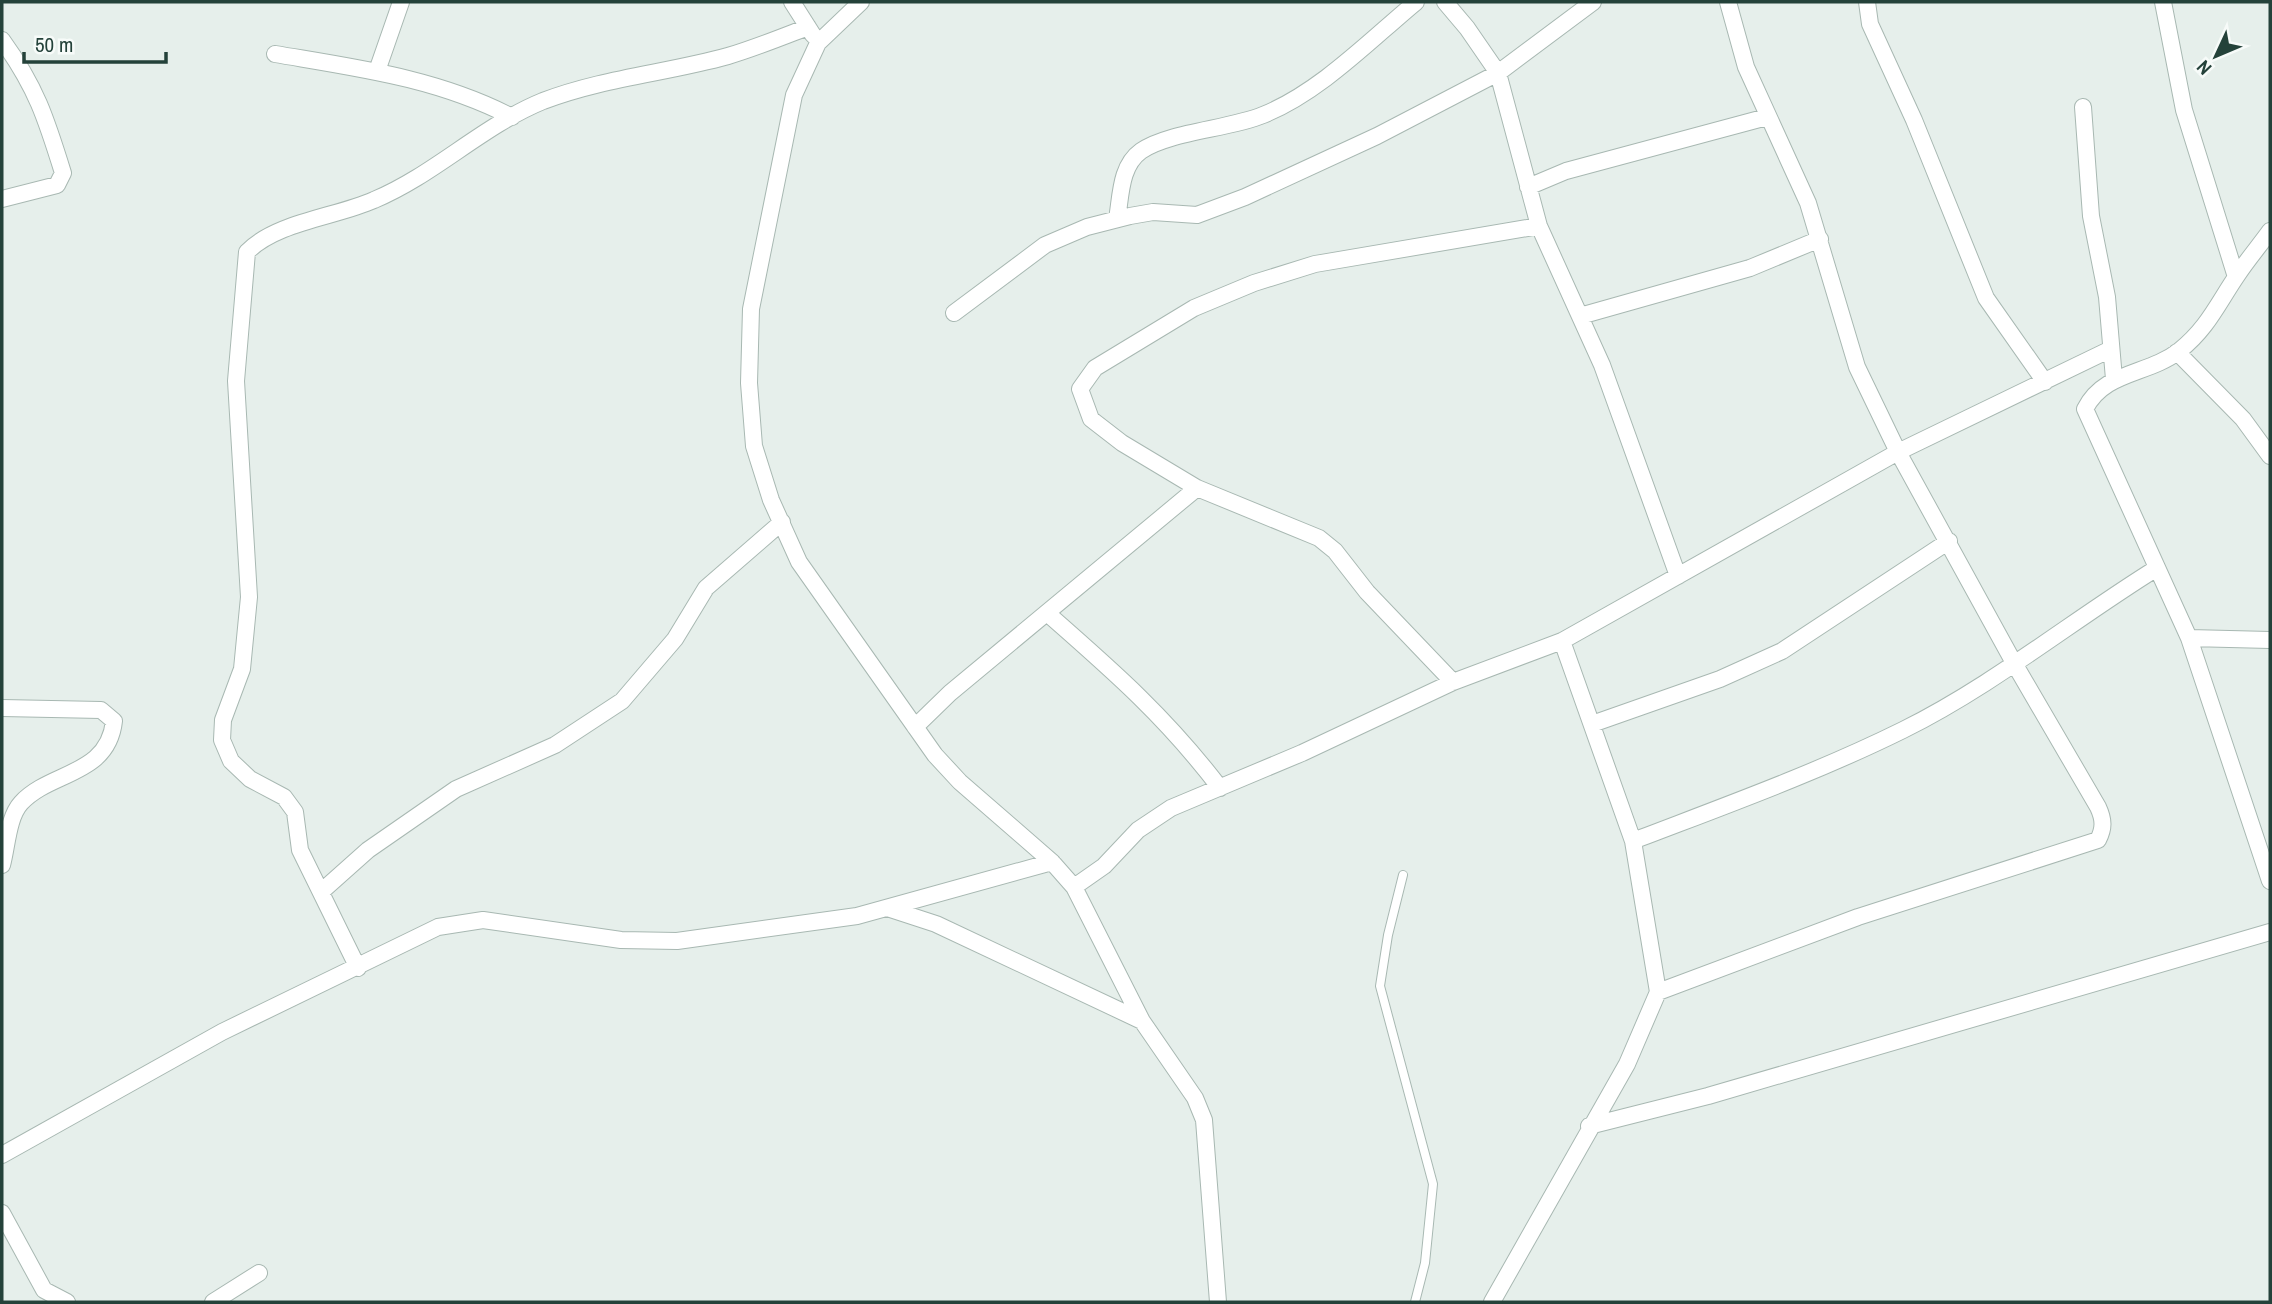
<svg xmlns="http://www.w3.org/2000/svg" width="2272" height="1304" font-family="'Archivo Narrow',sans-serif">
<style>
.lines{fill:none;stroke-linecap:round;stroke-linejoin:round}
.lane-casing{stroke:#a8b8b2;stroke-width:10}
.street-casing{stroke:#a8b8b2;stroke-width:18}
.lane{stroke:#fff;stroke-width:8}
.street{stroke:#fff;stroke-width:16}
</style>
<rect width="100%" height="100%" fill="#e6efeb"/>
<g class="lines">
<defs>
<path id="lane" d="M1403,875l-15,60 -8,51 53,198 -8,79 -10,39"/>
<path id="street" d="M792,2l21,33
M861,2l-43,41 -24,52 -43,214 -2,74 5,63 17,54 28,62 136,193 25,27 92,80 22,25 68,134 53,77 9,22 14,182
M1445,2l22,26 31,45 41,153 63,139 76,211
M1867,2l3,22 44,96 72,178 59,84
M2163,2l21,108 52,167
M2,40c34,47 44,78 61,133l-6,12 -55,14
M275,54c82,14 162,24 237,63
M377,71l24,-69
M2083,107l8,109 16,81 7,82
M1528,187l38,-16 201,-54
M1117,219c4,-23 3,-53 24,-68 27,-19 88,-22 122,-36 57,-23 106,-74 153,-113
M2270,231c-10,14 -22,28 -32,43 -20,29 -30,54 -59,77 -31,24 -75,20 -94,58l104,229 81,243
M954,313l91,-68 42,-18 43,-11 23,-4 44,3 48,-18 132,-61 121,-63 95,-71
M1580,316l170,-48 70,-29
M2177,352l66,67 27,37
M1048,614c65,57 118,103 172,174
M2189,638l81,2
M1453,682l-86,-90 -32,-41 -16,-13 -122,-50 -75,-45 -31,-24 -11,-30 15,-21 99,-60 60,-25 61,-19 224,-38
M2,708l99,2 13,11c-6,55 -64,50 -93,82 -13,14 -14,44 -19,62
M1592,724l128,-45 62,-28 167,-110
M915,727l35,-34 247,-205
M1633,841c91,-35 183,-68 270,-111 89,-44 170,-110 254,-162
M1074,887l30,-21 34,-36 33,-22 131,-55 151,-71 109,-41 336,-189 213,-103
M322,891l46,-41 88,-61 99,-44 67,-44 53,-62 31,-51 76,-66
M887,908l49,16 206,97
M358,968l-58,-118 -5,-38 -11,-15 -34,-18 -19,-18 -9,-21 1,-20 19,-51 7,-72 -13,-216 11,-129c29,-30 89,-35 127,-52 60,-25 108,-74 169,-99 60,-23 124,-28 185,-45 27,-8 54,-19 80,-29
M1658,992l200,-75 240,-77c6,-12 6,-20 0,-33l-84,-144 -116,-211 -41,-85 -49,-164 -62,-136 -18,-65
M1589,1126l119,-30 562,-164
M2,1155l220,-123 216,-105 45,-7 138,20 56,1 180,-25 195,-54
M2,1213l42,77 23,12
M213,1302l46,-29
M1492,1302l135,-238 31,-72 -25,-151 -71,-200"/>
</defs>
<!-- lane casing -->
<use href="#lane" class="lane-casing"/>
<!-- street casing -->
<use href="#street" class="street-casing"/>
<!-- lane -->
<use href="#lane" class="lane"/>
<!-- street -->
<use href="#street" class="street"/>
</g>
<!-- border -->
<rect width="2272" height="1304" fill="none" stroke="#24423a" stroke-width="7"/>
<!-- north arrow -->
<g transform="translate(2216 56) rotate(226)" stroke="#f7fbf9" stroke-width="5" paint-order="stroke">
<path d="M0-5L12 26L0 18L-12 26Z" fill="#24423a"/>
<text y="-10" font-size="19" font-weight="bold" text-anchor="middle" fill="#24423a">N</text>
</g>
<!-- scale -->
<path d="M24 52v10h142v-10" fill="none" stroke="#24423a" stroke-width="3.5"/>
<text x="35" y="52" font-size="21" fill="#24423a" stroke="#f7fbf9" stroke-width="5" paint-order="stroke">50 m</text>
</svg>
